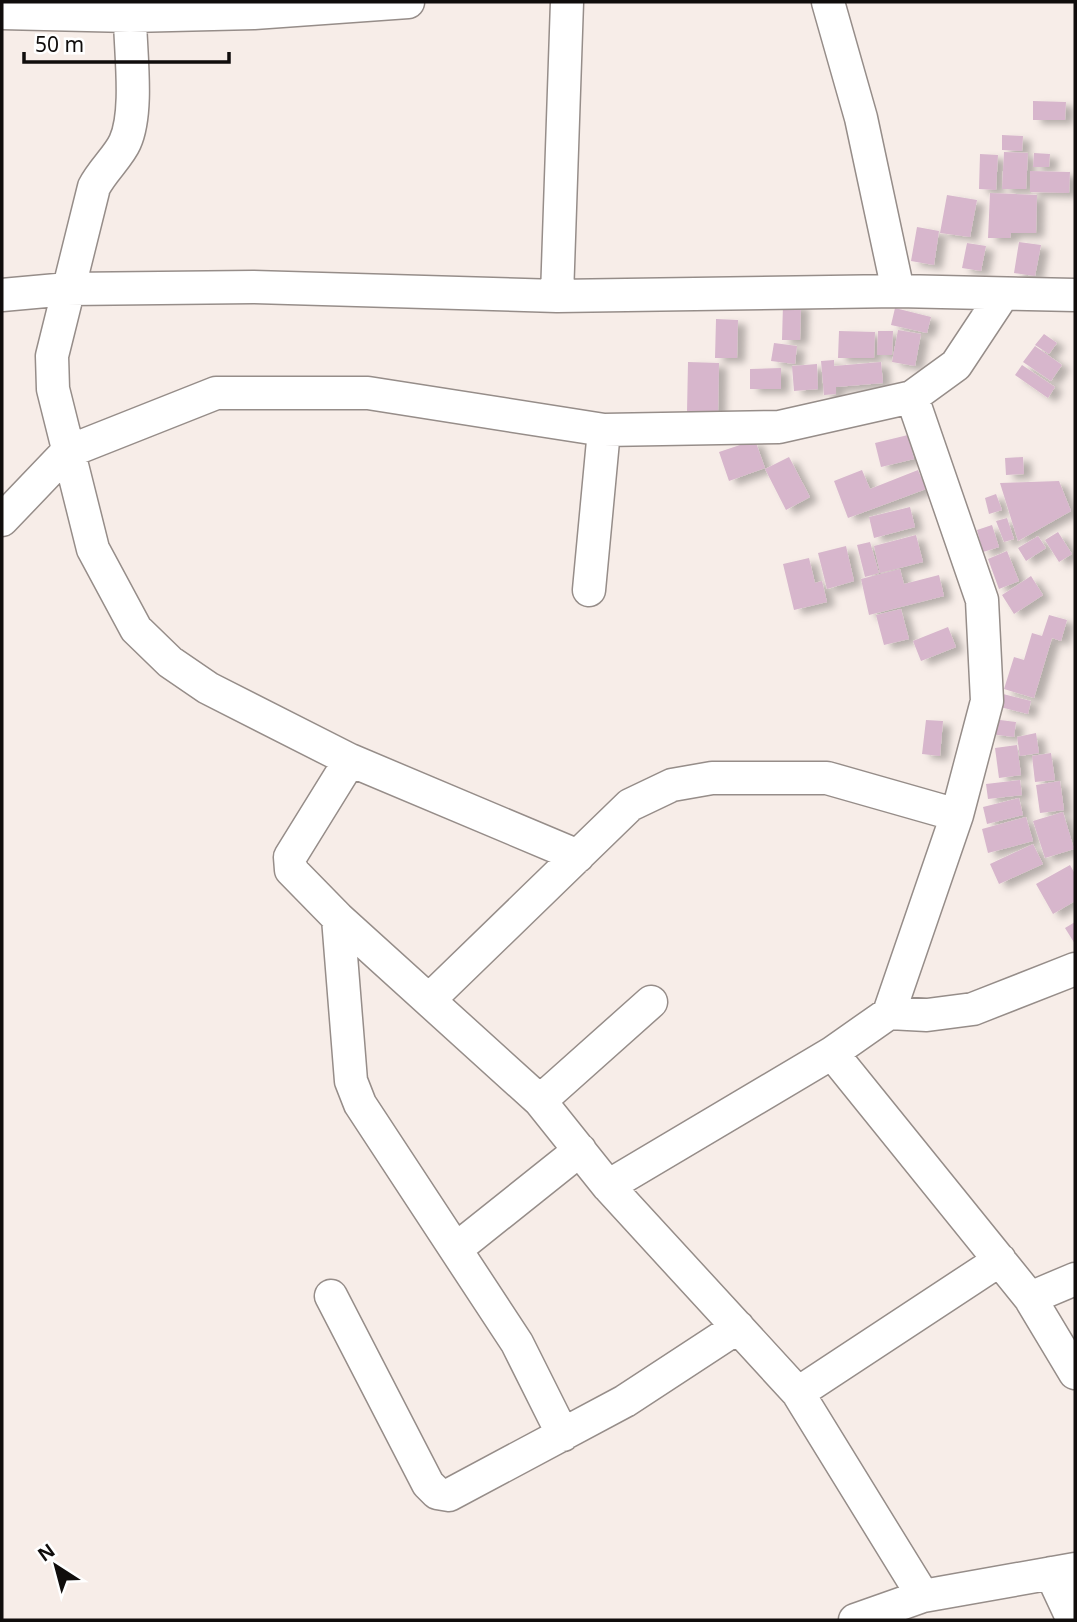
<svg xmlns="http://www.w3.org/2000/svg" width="1077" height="1622" font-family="'Noto Sans',sans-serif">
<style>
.building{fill:#d7b6cc;filter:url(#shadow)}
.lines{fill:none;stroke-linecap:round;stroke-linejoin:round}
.minor-casing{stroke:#968d89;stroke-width:35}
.minor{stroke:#fff;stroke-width:32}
</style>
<defs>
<filter id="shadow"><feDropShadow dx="8" dy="4.5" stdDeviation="3.5" flood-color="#0004"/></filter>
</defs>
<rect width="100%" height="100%" fill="#f7ede8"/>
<!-- building -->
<path class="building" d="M1033,101l33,1 -1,18h-32z
M1002,135l21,1 -1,15 -20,-1z
M1004,152l24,1 -2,36h-24z
M1034,153l16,1 -1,13h-16z
M980,154l18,1 -2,35 -17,-1z
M1030,171l40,1 -1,21 -39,-1z
M990,193l47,2 -1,38h-25l-1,5h-22z
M947,195l30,5 -7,37 -30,-4z
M917,227l22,4 -5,34 -23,-4z
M1019,242l22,3 -6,31 -21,-3z
M967,243l19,3 -5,25 -19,-3z
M783,304h18l-1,36h-18z
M895,308l36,9 -4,16 -36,-8z
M716,319l22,1 -1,38h-22z
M898,330l23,4 -6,32 -23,-4z
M839,331l36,1 -1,26h-36z
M878,331h15l-1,24h-15z
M1044,334l13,9 -8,11 -14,-9z
M774,343l23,3 -2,18 -24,-3z
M1035,346l27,19 -11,16 -28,-19z
M834,360v6l47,-4 2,21 -47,4v7l-12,1 -3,-34z
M688,362l31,1 -1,50 -31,-1z
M817,364l1,25 -24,2 -2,-25z
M1022,365l33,22 -7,11 -33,-23z
M781,368v21h-31v-20z
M908,435l6,24 -33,8 -6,-24z
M755,440l10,28 -36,13 -10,-29z
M789,457l21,40 -24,13 -21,-41z
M1023,457l1,17 -18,1 -1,-17z
M862,470l8,19 48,-19 8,19 -78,29 -14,-37z
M1059,481l12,30 -53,30 -18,-58z
M996,494l6,16 -13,4 -4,-16z
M910,507l5,20 -41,11 -5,-21z
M1007,518l7,21 -10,3 -8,-21z
M992,525l7,22 -16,5 -6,-22z
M1058,532l14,22 -13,8 -14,-22z
M916,535l7,27 -43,11 -6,-27z
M1038,536l8,12 -20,13 -8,-13z
M870,542l9,31 -14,4 -8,-32z
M846,546l8,35 -27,8 -9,-36z
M1007,551l12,30 -20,8 -11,-30z
M809,558l6,25 7,-2 5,21 -33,8 -11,-46z
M900,569l4,15 35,-9 5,21 -75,19 -8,-36z
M1031,576l12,19 -29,19 -12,-19z
M901,609l8,30 -25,6 -8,-30z
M1049,615l18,5 -6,21 -9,-3 -18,60 -30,-9 10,-32 10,3 8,-27 10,3z
M948,627l8,20 -35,14 -8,-20z
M1003,694l28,7 -3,13 -28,-7z
M992,719l24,3 -2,15 -24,-3z
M926,720l17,1 -3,35 -18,-2z
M1036,733l3,20 -19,3 -3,-19z
M1017,745l4,30 -22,3 -4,-30z
M1051,753l4,27 -20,2 -3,-26z
M1020,780l2,15 -34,4 -2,-15z
M1060,781l4,29 -24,3 -4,-28z
M1019,798l4,17 -36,9 -4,-17z
M1063,812l11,37 -29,9 -12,-37z
M1026,817l7,24 -45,12 -6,-24z
M1033,844l10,20 -44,20 -9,-20z
M1070,865l5,9v27l-22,13 -17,-30z
M1075,922v22l-10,-16z"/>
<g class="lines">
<defs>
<path id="minor" d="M828,2l33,116 37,173
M2,13l128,3 124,-3 154,-11
M130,16c0,34 9,95 -5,126 -6,14 -23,29 -31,45l-42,169 1,33 40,160 43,80 34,33 38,26 142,72 228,96
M2,295l66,-6 185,-2 304,9 341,-5 177,4
M557,296l10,-294
M2,520l65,-68 149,-59h152l236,37 175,-3 133,-30 44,-32 47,-71
M589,590l15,-160
M350,760l-60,97 1,13 47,48 202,183 68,85 190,207 125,203
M338,918l13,163 9,23 157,239 46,92
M1075,969l-102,40 -46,6 -38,-2 -57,40 198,245 45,75
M429,1000l201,-195 42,-20 40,-7h115l130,37
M889,1013l68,-198 30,-114 -5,-101 -70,-203
M540,1101l111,-99
M608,1186l224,-133
M456,1249l124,-99
M331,1296l97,188 9,9 12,2 176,-94 113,-74
M1030,1298l45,-19
M798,1393l202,-133
M1051,1573l22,47
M855,1620l68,-24 152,-27"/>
</defs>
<!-- minor casing -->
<use href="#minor" class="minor-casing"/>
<!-- minor -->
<use href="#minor" class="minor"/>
</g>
<!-- border -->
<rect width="1077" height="1622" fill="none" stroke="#100d0c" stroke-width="7"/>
<!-- north arrow -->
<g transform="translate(56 1566) rotate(324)" stroke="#ffffff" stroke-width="5" paint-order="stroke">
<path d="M0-5L12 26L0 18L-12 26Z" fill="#100d0c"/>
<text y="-10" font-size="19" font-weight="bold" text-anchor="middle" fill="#100d0c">N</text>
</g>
<!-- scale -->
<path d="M24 52v10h205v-10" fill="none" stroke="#100d0c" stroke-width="3.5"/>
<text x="35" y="52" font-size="21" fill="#100d0c" stroke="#ffffff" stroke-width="5" paint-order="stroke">50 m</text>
</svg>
